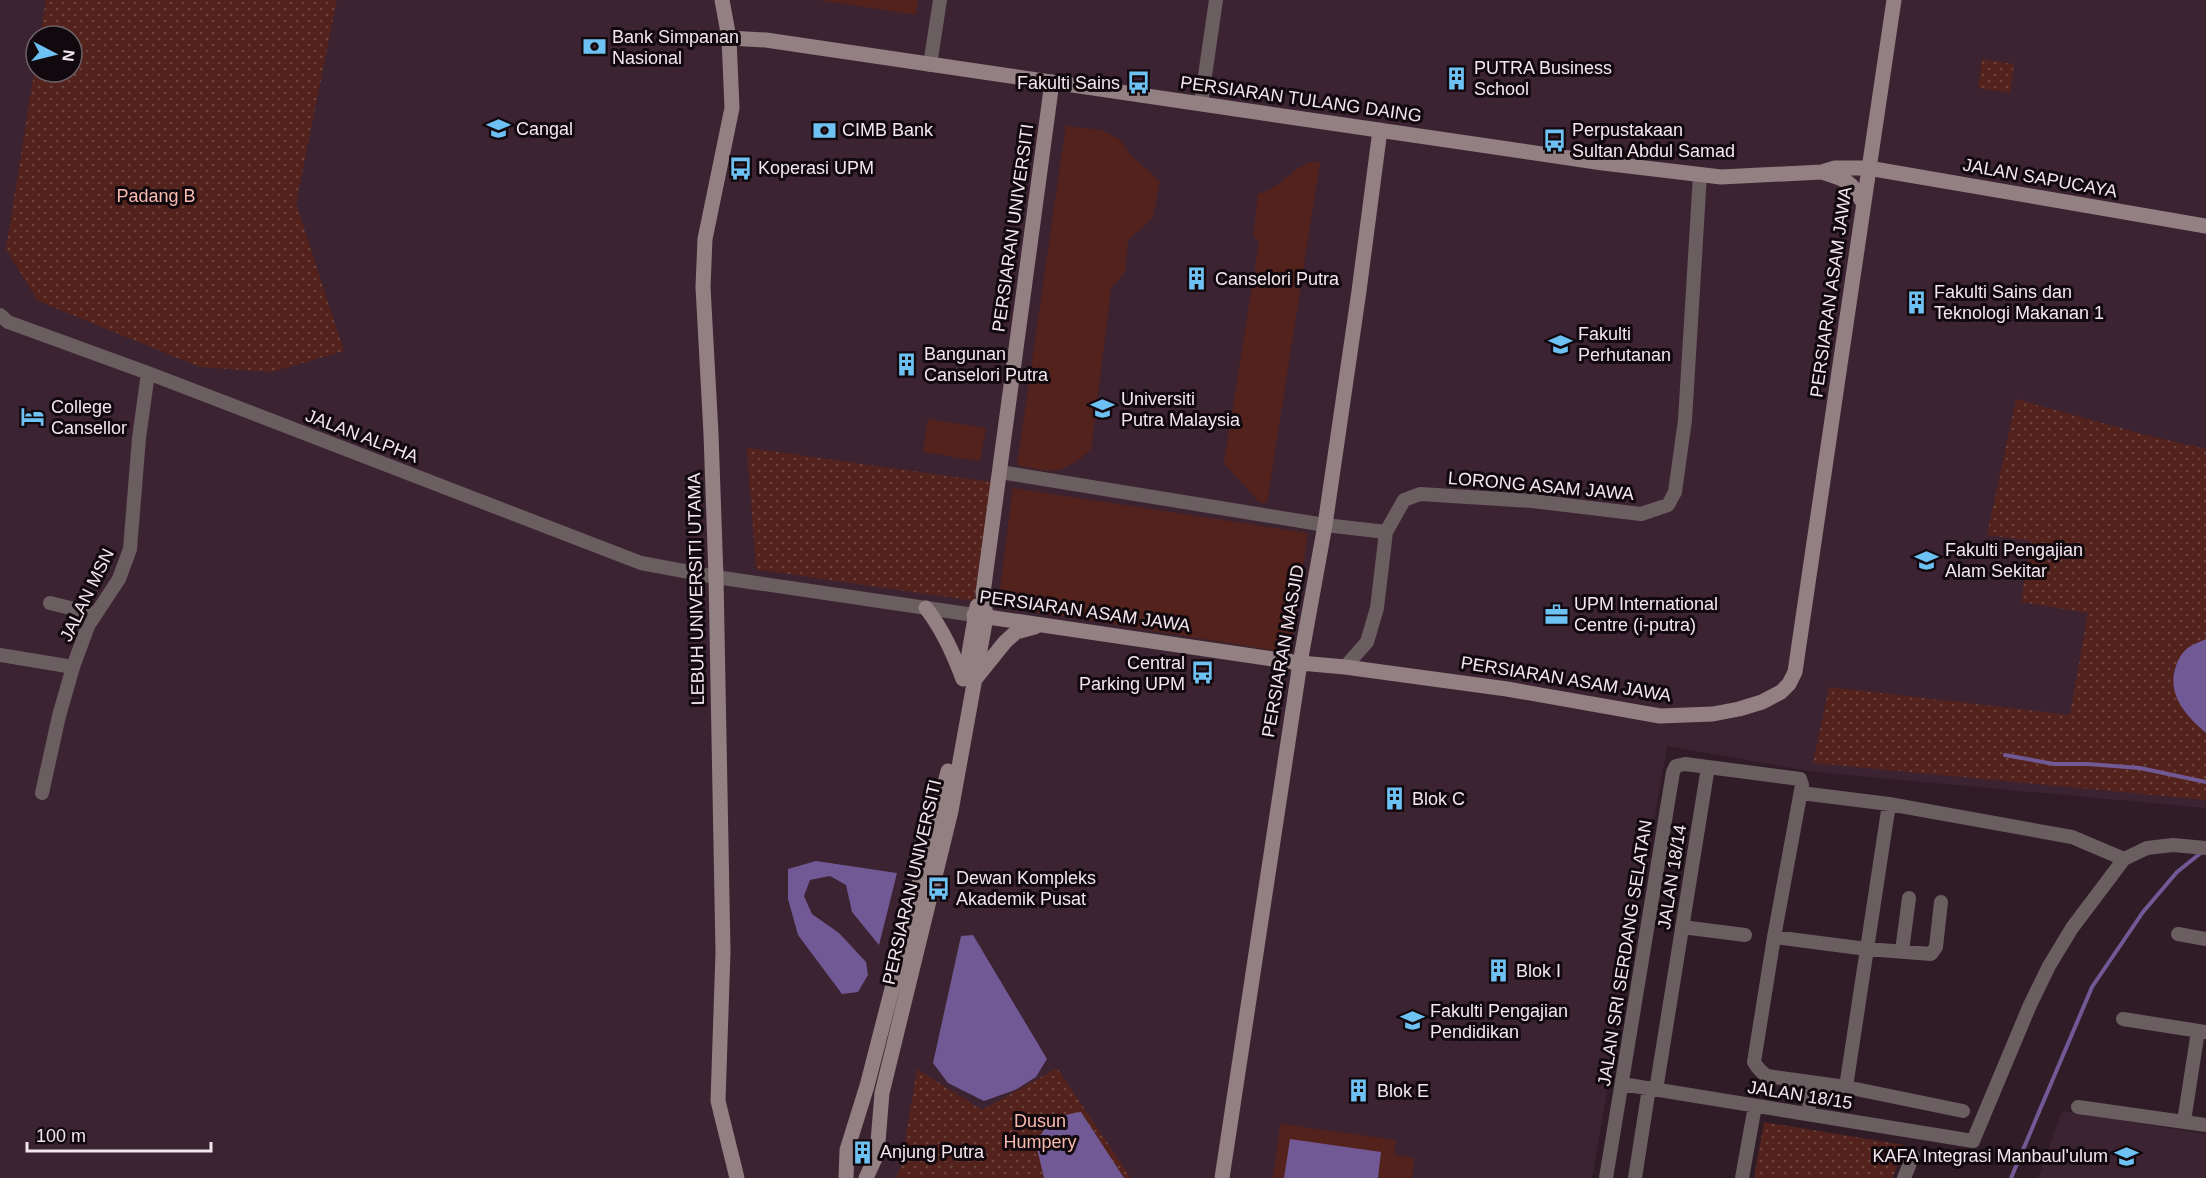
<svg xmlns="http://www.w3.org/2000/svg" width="2206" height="1178" font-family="Arial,sans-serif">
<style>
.built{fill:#3c2331;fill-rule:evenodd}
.green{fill:#53221c}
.park{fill:url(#park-dots)}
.water{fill:#705994}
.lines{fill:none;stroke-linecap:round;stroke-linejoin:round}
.stream{stroke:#705994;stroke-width:4}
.street{stroke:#6a5e60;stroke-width:14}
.secondary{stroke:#938083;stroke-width:15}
.labels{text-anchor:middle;stroke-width:6;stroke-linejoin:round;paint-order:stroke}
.poi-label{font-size:18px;fill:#f4e6ed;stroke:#12090e;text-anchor:start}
.street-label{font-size:18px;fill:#f4e6ed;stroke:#12090e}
.park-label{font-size:18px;fill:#f9bab0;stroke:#12090e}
</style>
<defs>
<pattern id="park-dots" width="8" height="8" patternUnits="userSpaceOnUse" patternTransform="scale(1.5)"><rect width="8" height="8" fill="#53221c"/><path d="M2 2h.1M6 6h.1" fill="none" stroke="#6c423d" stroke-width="1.8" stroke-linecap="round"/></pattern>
</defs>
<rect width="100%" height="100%" fill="#2f1c27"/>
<!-- built -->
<path class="built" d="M0,0h2206v808l-391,-36 -148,-26 -75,432h-1592zM36,36h36v36h-36z
M2062,1111l144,23v44h-168z"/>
<!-- green -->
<path class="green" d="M819,0h99l-2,15z
M1066,126l36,4 18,10 11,16 29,25 -7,37 -25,22 -3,31 -14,18 -20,161c-33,26 -35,23 -74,15z
M1310,162h10l-53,341h-7l-36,-40 35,-221 -6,-6 5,-42c23,-6 30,-23 52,-32z
M928,419l58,9 -6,33 -57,-9z
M1013,488l295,45 -18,120 -279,-45 -12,-11z
M1280,1124l116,16 -2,15 20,3 -2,20h-139z"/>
<!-- park -->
<path class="park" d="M46,0h291l-41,203 48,148 -73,21 -71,-5 -162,-66 -32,-52 30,-188v11h36v-36h-32z
M1982,59l32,5 -4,29 -32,-5z
M2016,399l126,35 64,15v351l-393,-37 16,-76 241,28 18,-102 -67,-11 10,-61 -44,-6z
M747,448l244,34 -17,119 -218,-32z
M1057,1068l74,110h-235l5,-11 16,-98 65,41z
M1764,1122l140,23 -11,33h-139z"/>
<!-- water -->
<path class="water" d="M2206,639v94c-20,-17 -40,-39 -30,-67 2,-7 7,-15 13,-19 5,-3 12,-6 17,-8z
M816,861l81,12 -18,72 -27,-33 -6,-27 -16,-9 -20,4 -6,16 8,18 27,19 27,29 2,13 -10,17 -16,2 -44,-59 -10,-36v-30z
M973,935l74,124 -11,18 -21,13 -31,11 -36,-18 -15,-20 28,-127z
M1081,1112l43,66h-80l-8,-34c12,-24 18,-28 45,-32z
M1290,1139l91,13 -3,26h-94z"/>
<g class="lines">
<!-- stream -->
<path class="stream" d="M2005,755l49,9h34l52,4 66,14
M2011,1178l81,-191 51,-75 34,-40 25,-20"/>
<!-- street -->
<path class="street" d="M930,65l10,-65
M1201,103l15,-103
M0,315l8,7 140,51 493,190 75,14 258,38
M1000,472l325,53 61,7 18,-32 16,-6 112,7 109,13 27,-9 7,-13 10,-72 15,-245
M50,603l45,11
M0,655l73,12
M1345,667l22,-25 10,-34 9,-76
M42,793l17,-77 14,-49 15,-41 31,-47 11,-30 9,-111 9,-65
M1801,793l88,11 183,33 52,22
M1682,927l63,8
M2178,934l28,5
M1774,937l93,12 64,5 5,-7 5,-45
M1902,951l7,-53
M2123,1019l83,13
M1622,1084l351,57 57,-136 19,-39 23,-38 52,-69 23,-11 26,-3 33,3
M1846,1087l43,-283
M1656,1090l52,-323 92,12 2,6 -28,152 -20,125c4,7 7,10 13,14l79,11 117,24
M2078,1107l128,18
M1808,1114l5,-31
M2184,1121l14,-90
M1606,1178l67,-406 3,-6 9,-2 23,3
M1635,1178l14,-90
M1742,1178l13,-72
M1904,1178l9,-22"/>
<!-- secondary -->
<path class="secondary" d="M722,0l7,38 3,70 -27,131 -2,48 8,147 5,143 7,375 -5,149 19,77
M729,38l37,2 27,4 810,119 118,14 101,-5 13,-4h33l338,58
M1825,173c20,6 27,9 37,28
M926,608c17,22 27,45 37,71
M974,615l326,48 45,4 162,22 153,27 53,-2 26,-5 23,-7 19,-10 8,-8 6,-12c34,-224 64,-448 99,-672
M966,671l11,-65
M976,678l29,-36 11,-10 19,-5
M846,1178l1,-28 20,-64 81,-315
M866,1178l11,-24 5,-61 69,-282 35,-194 -3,-24 69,-511
M1222,1178l78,-515 25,-138 34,-234 21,-161"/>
</g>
<!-- icons -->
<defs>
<symbol id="bank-bare" viewBox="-9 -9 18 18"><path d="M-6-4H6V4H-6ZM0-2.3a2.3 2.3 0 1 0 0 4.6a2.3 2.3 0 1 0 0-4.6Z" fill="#6ec2f3" stroke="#12090e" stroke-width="2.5" paint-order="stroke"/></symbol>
<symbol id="building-bare" viewBox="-9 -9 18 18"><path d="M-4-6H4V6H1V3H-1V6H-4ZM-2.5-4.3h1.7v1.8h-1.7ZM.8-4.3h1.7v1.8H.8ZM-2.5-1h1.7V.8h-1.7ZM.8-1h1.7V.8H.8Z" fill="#6ec2f3" stroke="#12090e" stroke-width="2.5" paint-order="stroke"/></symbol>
<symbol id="bus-bare" viewBox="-9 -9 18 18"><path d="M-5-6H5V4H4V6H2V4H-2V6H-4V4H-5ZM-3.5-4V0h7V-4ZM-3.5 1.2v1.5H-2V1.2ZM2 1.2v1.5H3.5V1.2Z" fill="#6ec2f3" stroke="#12090e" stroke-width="2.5" paint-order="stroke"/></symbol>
<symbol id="university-bare" viewBox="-9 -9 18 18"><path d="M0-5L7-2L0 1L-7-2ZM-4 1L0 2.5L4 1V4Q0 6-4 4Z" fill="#6ec2f3" stroke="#12090e" stroke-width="2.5" paint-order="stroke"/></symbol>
<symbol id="hotel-bare" viewBox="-9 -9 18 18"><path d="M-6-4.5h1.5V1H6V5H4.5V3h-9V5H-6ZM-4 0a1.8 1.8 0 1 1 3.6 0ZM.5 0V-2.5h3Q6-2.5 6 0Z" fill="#6ec2f3" stroke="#12090e" stroke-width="2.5" paint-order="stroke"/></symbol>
<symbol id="office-bare" viewBox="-9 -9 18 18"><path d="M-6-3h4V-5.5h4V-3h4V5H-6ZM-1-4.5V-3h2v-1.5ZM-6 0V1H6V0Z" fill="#6ec2f3" stroke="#12090e" stroke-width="2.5" paint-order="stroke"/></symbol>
<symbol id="school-bare" viewBox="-9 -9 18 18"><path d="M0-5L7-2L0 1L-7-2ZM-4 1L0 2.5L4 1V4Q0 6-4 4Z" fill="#6ec2f3" stroke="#12090e" stroke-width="2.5" paint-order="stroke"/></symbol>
</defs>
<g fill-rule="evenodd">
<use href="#bank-bare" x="578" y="30" width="33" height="33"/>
<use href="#building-bare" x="1440" y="62" width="33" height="33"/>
<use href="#bus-bare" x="1122" y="66" width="33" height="33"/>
<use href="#university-bare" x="482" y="112" width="33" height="33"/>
<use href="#bank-bare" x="808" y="114" width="33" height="33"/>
<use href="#bus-bare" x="1538" y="124" width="33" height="33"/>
<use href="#bus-bare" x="724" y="152" width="33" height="33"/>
<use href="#building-bare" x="1180" y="262" width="33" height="33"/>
<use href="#building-bare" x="1900" y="286" width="33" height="33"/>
<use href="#university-bare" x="1544" y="328" width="33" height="33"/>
<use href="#building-bare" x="890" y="348" width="33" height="33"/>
<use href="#university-bare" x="1086" y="392" width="33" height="33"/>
<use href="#hotel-bare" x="16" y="400" width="33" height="33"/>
<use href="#university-bare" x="1910" y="544" width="33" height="33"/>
<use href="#office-bare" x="1540" y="598" width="33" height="33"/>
<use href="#bus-bare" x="1186" y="656" width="33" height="33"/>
<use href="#building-bare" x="1378" y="782" width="33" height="33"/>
<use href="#bus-bare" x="922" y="872" width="33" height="33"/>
<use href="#building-bare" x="1482" y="954" width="33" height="33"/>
<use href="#university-bare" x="1396" y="1004" width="33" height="33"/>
<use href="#building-bare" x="1342" y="1074" width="33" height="33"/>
<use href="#building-bare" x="846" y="1136" width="33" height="33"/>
<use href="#school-bare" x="2110" y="1140" width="33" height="33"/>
</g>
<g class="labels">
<!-- poi labels -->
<g class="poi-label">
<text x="612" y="43">Bank Simpanan<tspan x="612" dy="21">Nasional</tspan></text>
<text x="1474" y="74">PUTRA Business<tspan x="1474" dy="21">School</tspan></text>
<text x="1120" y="89" text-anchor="end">Fakulti Sains</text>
<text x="516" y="135">Cangal</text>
<text x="842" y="136">CIMB Bank</text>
<text x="1572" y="136">Perpustakaan<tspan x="1572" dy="21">Sultan Abdul Samad</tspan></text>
<text x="758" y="174">Koperasi UPM</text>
<text x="1215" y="285">Canselori Putra</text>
<text x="1934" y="298">Fakulti Sains dan<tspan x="1934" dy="21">Teknologi Makanan 1</tspan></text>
<text x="1578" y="340">Fakulti<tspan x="1578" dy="21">Perhutanan</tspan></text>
<text x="924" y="360">Bangunan<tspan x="924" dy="21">Canselori Putra</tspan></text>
<text x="1121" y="405">Universiti<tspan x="1121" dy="21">Putra Malaysia</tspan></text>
<text x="51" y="413">College<tspan x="51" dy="21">Cansellor</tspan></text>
<text x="1945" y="556">Fakulti Pengajian<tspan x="1945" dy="21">Alam Sekitar</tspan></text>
<text x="1574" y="610">UPM International<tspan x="1574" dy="21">Centre (i-putra)</tspan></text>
<text x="1185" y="669" text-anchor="end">Central<tspan x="1185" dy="21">Parking UPM</tspan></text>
<text x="1412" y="805">Blok C</text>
<text x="956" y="884">Dewan Kompleks<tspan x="956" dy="21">Akademik Pusat</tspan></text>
<text x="1516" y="977">Blok I</text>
<text x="1430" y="1017">Fakulti Pengajian<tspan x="1430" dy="21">Pendidikan</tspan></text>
<text x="1377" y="1097">Blok E</text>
<text x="880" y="1158">Anjung Putra</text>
<text x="2108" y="1162" text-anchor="end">KAFA Integrasi Manbaul'ulum</text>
</g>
<!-- street labels -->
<g class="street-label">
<text transform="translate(1301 99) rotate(8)" y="6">PERSIARAN TULANG DAING</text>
<text transform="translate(2040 178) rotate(10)" y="6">JALAN SAPUCAYA</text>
<text transform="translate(1013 228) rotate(-82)" y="6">PERSIARAN UNIVERSITI</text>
<text transform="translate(1831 292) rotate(-82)" y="6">PERSIARAN ASAM JAWA</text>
<text transform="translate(362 436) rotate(21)" y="6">JALAN ALPHA</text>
<text transform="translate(1541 486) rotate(5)" y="6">LORONG ASAM JAWA</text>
<text transform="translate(696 589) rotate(-91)" y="6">LEBUH UNIVERSITI UTAMA</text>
<text transform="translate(87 595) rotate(-64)" y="6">JALAN MSN</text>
<text transform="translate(1085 611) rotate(8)" y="6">PERSIARAN ASAM JAWA</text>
<text transform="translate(1283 651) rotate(-80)" y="6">PERSIARAN MASJID</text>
<text transform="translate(1566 679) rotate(9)" y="6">PERSIARAN ASAM JAWA</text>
<text transform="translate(1672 877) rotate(-81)" y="6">JALAN 18/14</text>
<text transform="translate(912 882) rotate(-77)" y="6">PERSIARAN UNIVERSITI</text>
<text transform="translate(1625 953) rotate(-81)" y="6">JALAN SRI SERDANG SELATAN</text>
<text transform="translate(1800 1095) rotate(9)" y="6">JALAN 18/15</text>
</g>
<!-- park labels -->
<g class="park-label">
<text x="156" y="202">Padang B</text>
<text x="1040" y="1127">Dusun<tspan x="1040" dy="21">Humpery</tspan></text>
</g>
</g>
<!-- north arrow -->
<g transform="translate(54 54) rotate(97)"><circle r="28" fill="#12090e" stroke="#6c6167" stroke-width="1.5"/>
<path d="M0-4.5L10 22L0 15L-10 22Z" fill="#6ec2f3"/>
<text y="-9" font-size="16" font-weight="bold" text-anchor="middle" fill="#f4e6ed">N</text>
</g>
<!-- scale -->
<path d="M27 1142v9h184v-9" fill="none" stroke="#f4e6ed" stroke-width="3"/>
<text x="36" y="1142" font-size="18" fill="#f4e6ed" stroke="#12090e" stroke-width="4.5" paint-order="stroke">100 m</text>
</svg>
